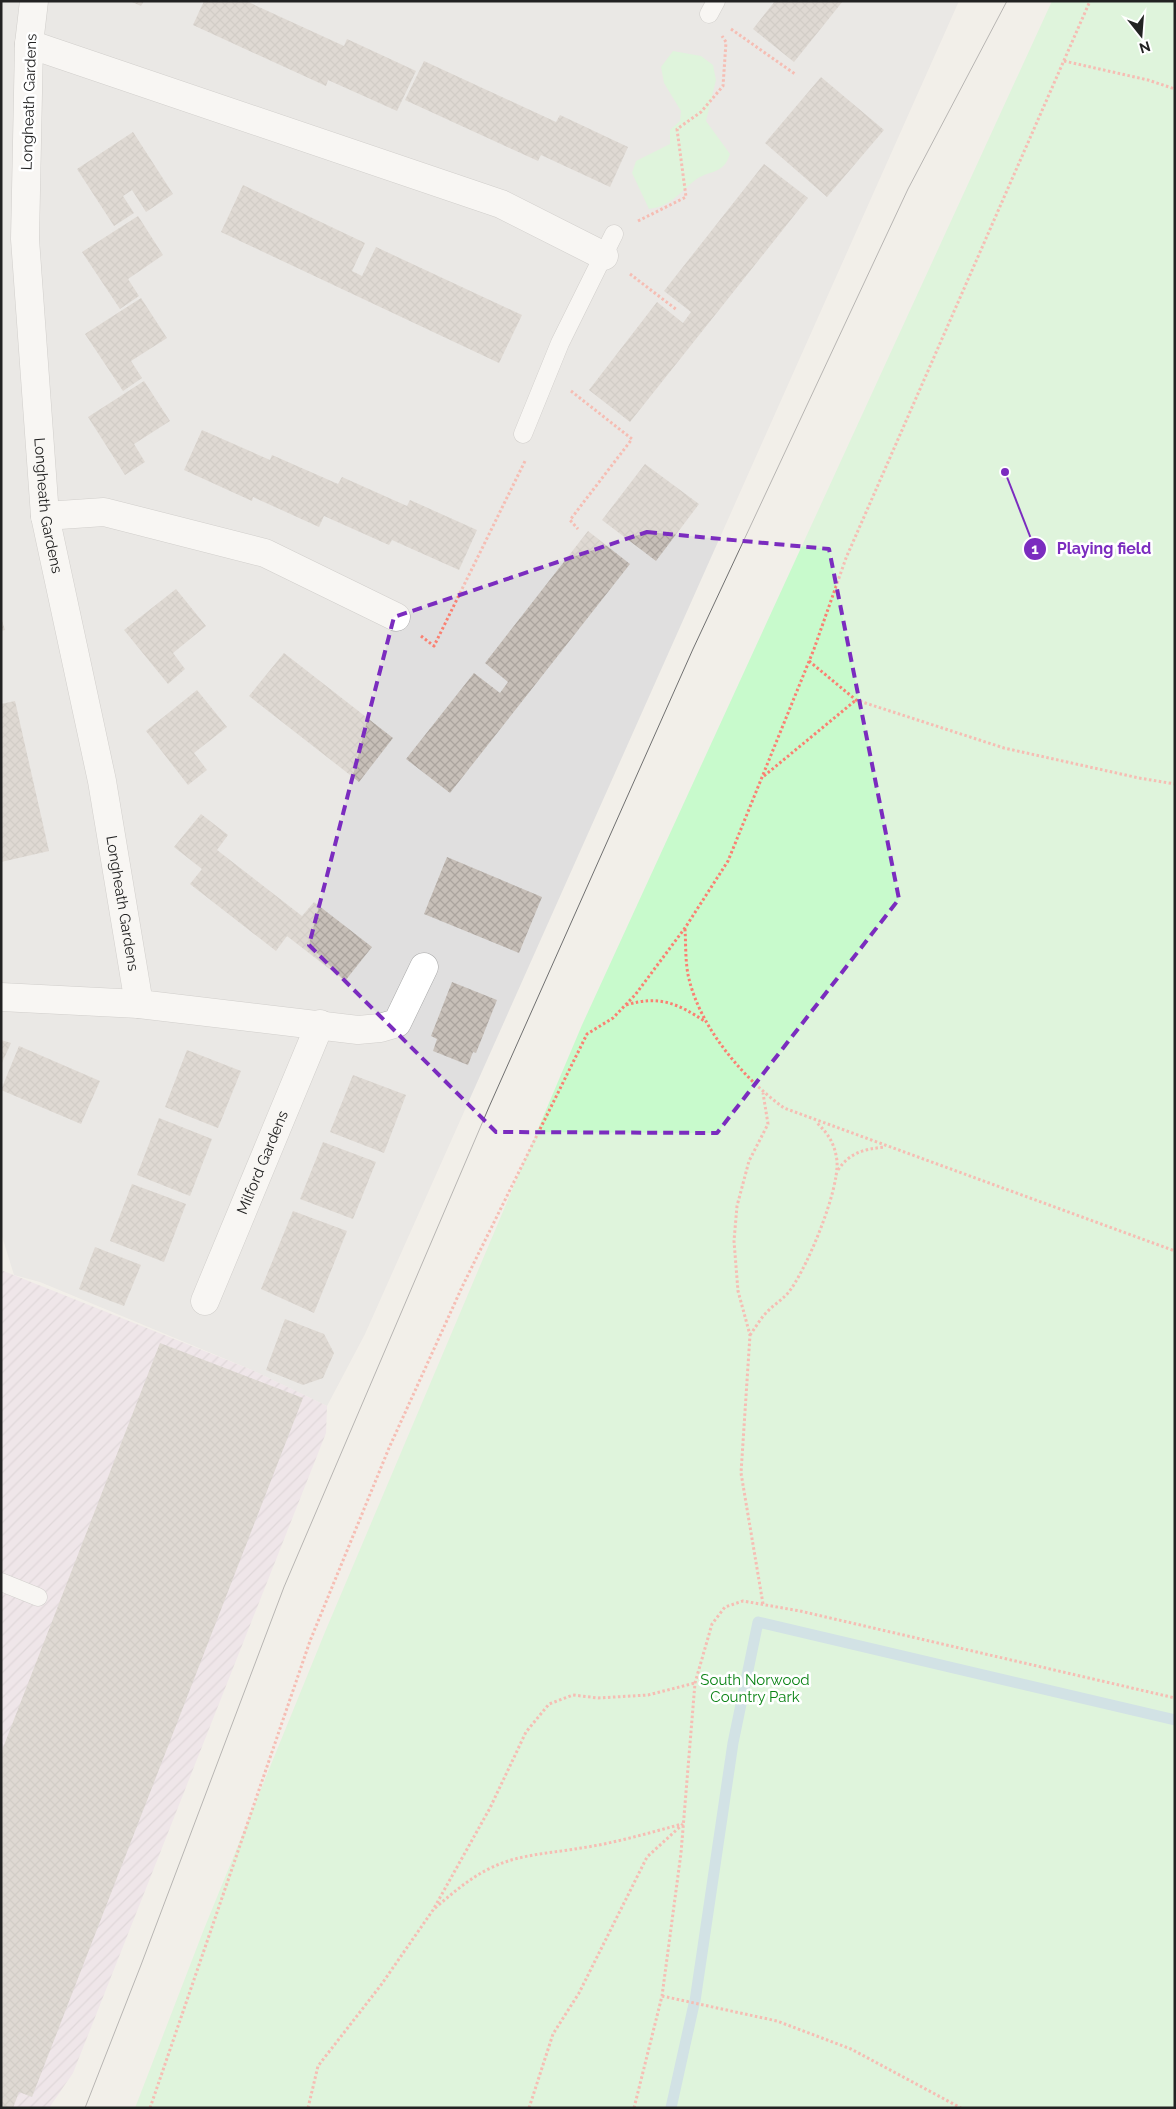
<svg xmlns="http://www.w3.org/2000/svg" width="1176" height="2109" font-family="Raleway,sans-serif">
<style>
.residential{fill:#e0dfdf}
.industrial{fill:url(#industrial-furrows)}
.park{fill:#c8facc}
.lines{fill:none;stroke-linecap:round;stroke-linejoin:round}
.stream{stroke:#aad3df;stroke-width:11}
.building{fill:url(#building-cross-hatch)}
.lane-casing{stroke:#a9a9a9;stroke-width:19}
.street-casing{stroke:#a9a9a9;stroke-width:29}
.path{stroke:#fa8072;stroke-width:3;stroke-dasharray:2.5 2.5;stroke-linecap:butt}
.lane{stroke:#fff;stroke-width:18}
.street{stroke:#fff;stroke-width:28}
.tram{stroke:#707070;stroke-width:1}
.marked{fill:none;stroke:#7b2cbf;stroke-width:4;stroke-dasharray:10 6;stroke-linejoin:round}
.labels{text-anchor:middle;stroke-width:5;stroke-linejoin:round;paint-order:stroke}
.street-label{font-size:15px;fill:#222;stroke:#fff}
.park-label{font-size:15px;fill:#0c8416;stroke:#fff}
.leader{fill:none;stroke:#7b2cbf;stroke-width:2}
.callout-dot{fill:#7b2cbf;stroke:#fff;stroke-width:2}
.mark-label{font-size:15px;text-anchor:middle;font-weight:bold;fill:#fff}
.callout-label{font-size:16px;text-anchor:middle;font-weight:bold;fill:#7b2cbf;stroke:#fff;stroke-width:5;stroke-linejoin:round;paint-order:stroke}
</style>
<defs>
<pattern id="industrial-furrows" width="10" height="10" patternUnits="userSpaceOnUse" patternTransform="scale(1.25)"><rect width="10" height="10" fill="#ebdbe8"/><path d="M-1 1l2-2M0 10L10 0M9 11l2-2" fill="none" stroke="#c9bcc7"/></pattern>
<pattern id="building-cross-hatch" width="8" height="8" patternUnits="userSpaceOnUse" patternTransform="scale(1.25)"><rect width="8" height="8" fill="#c7bfb8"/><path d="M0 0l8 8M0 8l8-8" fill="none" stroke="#aba49e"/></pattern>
</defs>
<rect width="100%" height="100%" fill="#f2efe9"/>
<!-- residential -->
<path class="residential" d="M1,1h958l-594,1333 -38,72 -75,-36 -212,-88 -26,-7 -13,-42z"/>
<!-- industrial -->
<path class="industrial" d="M1,1270l251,100 75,36 -1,27 -253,640 -24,35h-48z"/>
<!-- park -->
<path class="park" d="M1052,1h123v2107h-1040l69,-179 121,-297 257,-607z
M673,51l28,5 12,9 3,15 -10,41 24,33c-7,22 -21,15 -36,27 -16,13 -23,25 -45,28l-17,-36 4,-12 34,-17v-14l10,-9 1,-10 -17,-28 -3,-16z"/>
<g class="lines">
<!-- stream -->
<path class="stream" d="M695,2001l38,-258 25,-121 417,98
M671,2108l23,-104"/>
</g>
<!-- building -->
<path class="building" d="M130,1h14l-3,5z
M204,1h42l98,45 3,-7 69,32 -19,40 -69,-31 -2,6 -133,-61z
M775,1h68l-49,61 -41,-33z
M424,61l132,61 4,-7 68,32 -18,40 -69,-32 -3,6 -133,-61z
M821,77l63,53 -57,67 -62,-54z
M133,132l40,62 -27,18 -14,-22 -9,6 11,17 -20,13 -37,-57z
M764,164l44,34 -178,224 -41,-32 68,-88 26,21 8,-11 -27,-21z
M243,185l122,58 -13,28 10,5 14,-29 146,68 -23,48 -278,-131z
M138,216l25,39 -35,24 11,17 -19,13 -38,-57z
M141,298l26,40 -36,23 11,17 -19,13 -38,-57z
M144,381l26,40 -36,23 11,18 -20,13 -37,-58z
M202,430l68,30 2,-5 66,29 4,-7 65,29 3,-6 67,30 -18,40 -67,-30 -3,5 -65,-29 -5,11 -66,-30 -1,4 -68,-31z
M645,464l54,40 -43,57 -54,-41z
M588,531l42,33 -180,229 -44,-34 68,-86 26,20 8,-11 -23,-19z
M176,589l30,37 -33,27 12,16 -17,15 -44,-54z
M1,618l4,12 -4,1z
M284,653l109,85 -34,44 -110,-86z
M197,690l30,37 -33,26 13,17 -19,15 -42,-54z
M15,701l34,150 -48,11v-158z
M201,814l27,21 -11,15 85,66 12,-14 58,45 -27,34 -58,-45 -11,15 -86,-67 12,-15 -28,-22z
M447,857l95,40 -23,56 -95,-39z
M452,982l45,18 -21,53 -3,-1 -5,13 -35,-14 4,-12 -6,-3z
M1,1040l10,3 -10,22z
M19,1046l81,35 -19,43 -80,-34z
M187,1050l54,21 -23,57 -53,-21z
M353,1075l53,20 -22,58 -54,-21z
M159,1118l53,21 -22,57 -53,-21z
M323,1142l53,20 -23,57 -53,-20z
M132,1184l54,20 -22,58 -54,-21z
M293,1211l54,20 -33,82 -53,-24z
M95,1247l46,18 -17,41 -45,-17z
M285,1319l39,15 10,19 -11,25 -20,7 -37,-15z
M160,1343l143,55 -271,699 -13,-5 -6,16h-12v-355z"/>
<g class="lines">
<defs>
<path id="lane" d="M709,14l7,-13
M523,434l37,-91 54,-109
M1,1582l37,15"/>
<g id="street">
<path id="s1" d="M34,1l-5,43 -4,195 20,277 57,265 37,223 219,26 22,-2 17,-5 27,-56"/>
<path d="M29,44l472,160 103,52"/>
<path d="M45,516l59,-4 161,41 131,64"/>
<path d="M1,997l138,7"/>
<path id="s2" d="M205,1301l115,-277"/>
</g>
</defs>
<!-- lane casing -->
<use href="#lane" class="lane-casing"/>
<!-- street casing -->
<use href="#street" class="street-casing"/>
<!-- path -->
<path class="path" d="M731,29l64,45
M1064,61l84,19 27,9
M638,221l48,-24 -9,-68 24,-17 22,-26 3,-44 -4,-6
M630,274l47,36
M571,391l61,48 -62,81 8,9
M421,636l13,10 91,-185
M809,661l47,39 148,48 135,30 36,6
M764,776l92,-76
M685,929c1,16 0,34 4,50 12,50 55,100 95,129l391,143
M626,1005c33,-10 51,-2 80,17
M838,1170c12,-18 27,-21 47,-23
M750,1335c6,-8 11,-18 19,-25 7,-7 16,-12 22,-21 17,-24 48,-98 46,-128 -2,-17 -9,-28 -21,-39
M763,1604l-22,-131 9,-138 -12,-44 -4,-50 3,-35 12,-45 19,-37 -5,-31
M435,1908c19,-16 37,-32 60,-42 26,-12 58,-13 86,-18 34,-5 68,-15 101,-24
M662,1996l115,25 74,28 110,59
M150,2108l160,-467 79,-193 74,-163 124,-251 26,-16 22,-23 50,-67 43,-67 86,-212 32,-91 244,-557
M308,2108l10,-42 63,-81 52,-75 57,-102 36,-76 23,-28 24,-9 25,3 50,-3 47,-12
M529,2108l24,-74 26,-41 68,-136 36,-33
M634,2108l28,-112 19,-143 14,-170 17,-59 13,-17 18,-6 57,10 375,87"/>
<!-- lane -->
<use href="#lane" class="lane"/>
<!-- street -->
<use href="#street" class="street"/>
<!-- tram -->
<path class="tram" d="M85,2108l56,-143 143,-378 205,-480 204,-458 215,-460 99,-188"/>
</g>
<!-- marked area -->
<path d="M0 0H1176V2109H0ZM647,532l182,17 70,350 -182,234 -221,-1 -187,-187 85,-328z" fill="#f2efe9" fill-opacity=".55" fill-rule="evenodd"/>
<path class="marked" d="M647,532l182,17 70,350 -182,234 -221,-1 -187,-187 85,-328z"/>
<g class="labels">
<!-- street labels -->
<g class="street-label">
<text transform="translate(29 102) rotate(-88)" y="5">Longheath Gardens</text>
<text dy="5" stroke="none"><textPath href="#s1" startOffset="506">Longheath Gardens</textPath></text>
<text dy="5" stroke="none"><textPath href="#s1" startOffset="911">Longheath Gardens</textPath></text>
<text dy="5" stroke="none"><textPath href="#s2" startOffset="150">Milford Gardens</textPath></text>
</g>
<!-- park labels -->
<g class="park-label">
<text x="755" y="1685">South Norwood<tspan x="755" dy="17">Country Park</tspan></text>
</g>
</g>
<!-- callouts -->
<path class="leader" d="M1005 472L1035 549"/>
<g class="callout-dot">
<circle cx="1005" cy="472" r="5"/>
<circle cx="1035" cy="549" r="12"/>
</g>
<g class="mark-label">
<text x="1035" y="554">1</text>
</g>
<g class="callout-label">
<text x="1104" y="554">Playing field</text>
</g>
<!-- border -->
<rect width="1176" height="2109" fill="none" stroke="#222222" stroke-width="5"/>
<!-- north arrow -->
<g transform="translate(1141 35) rotate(163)" stroke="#ffffff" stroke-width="4" paint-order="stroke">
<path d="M0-4L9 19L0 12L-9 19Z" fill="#222222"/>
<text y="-8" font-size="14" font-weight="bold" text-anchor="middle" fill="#222222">N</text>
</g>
</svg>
